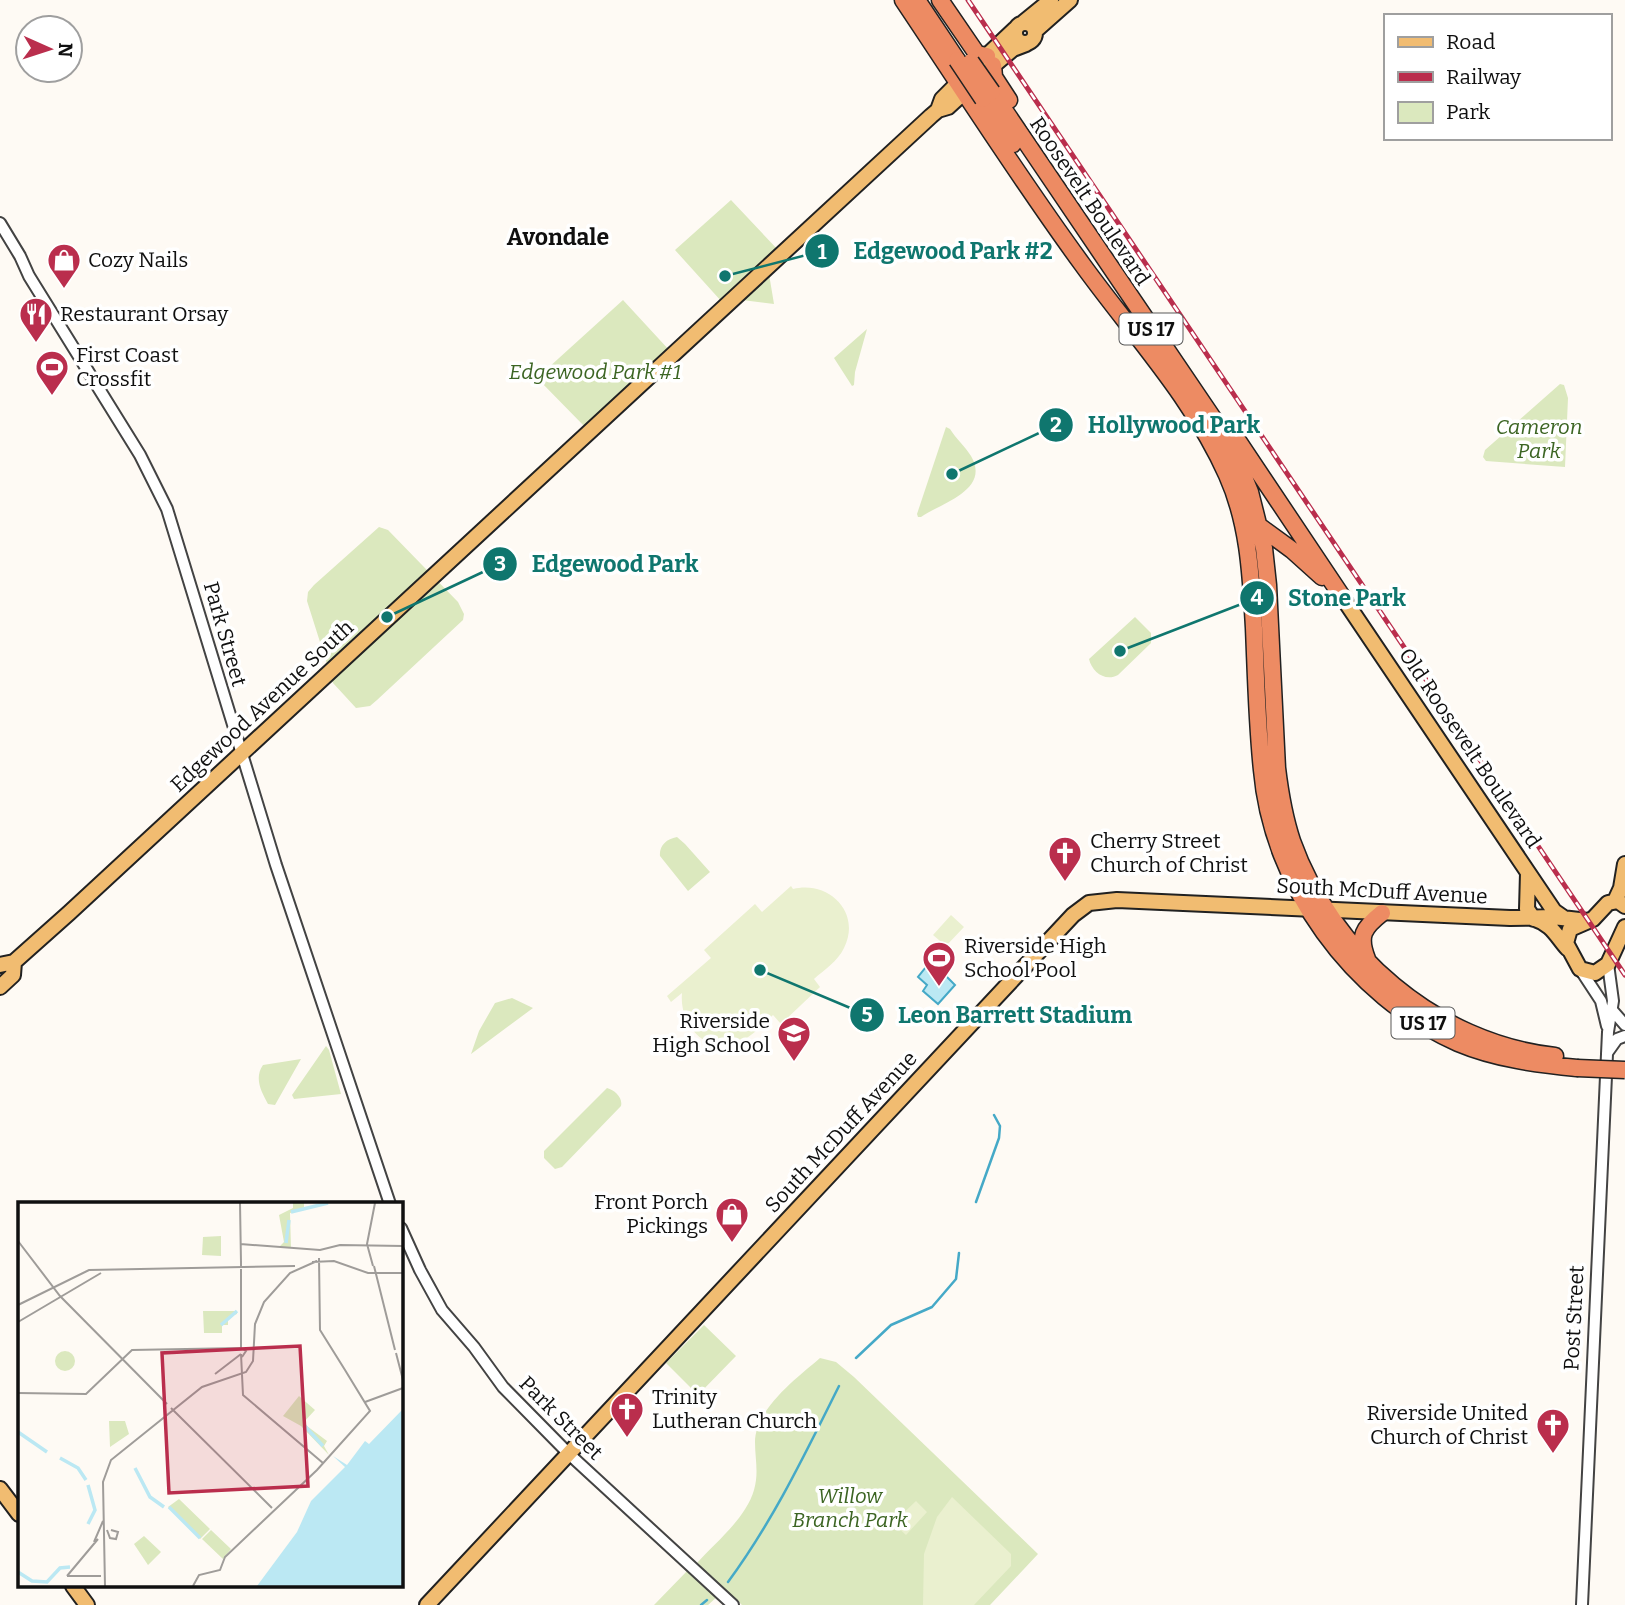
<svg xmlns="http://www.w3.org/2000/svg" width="1625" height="1605" font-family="Bitter,serif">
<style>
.green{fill:#dbe8be}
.pitch{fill:#eaf0cf}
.water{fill:#bbe8f3;stroke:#45a9c7;stroke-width:2}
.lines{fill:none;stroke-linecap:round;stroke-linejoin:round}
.stream{stroke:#45a9c7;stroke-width:2.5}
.minor-casing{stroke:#434343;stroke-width:14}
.major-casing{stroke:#212121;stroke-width:18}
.highway-casing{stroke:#212121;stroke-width:19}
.minor{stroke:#fff;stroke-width:10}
.major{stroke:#f1bc71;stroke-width:14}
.highway{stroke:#ed8b63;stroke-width:16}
.rail-casing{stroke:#ba2e4d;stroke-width:5}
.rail{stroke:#fff;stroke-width:2.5;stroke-dasharray:8;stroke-linecap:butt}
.highway-bridge-casing{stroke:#212121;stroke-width:19;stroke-linecap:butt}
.highway-bridge{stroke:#ed8b63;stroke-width:16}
.labels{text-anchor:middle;stroke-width:7;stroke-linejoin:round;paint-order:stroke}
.shield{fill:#fff;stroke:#585858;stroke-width:2}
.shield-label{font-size:19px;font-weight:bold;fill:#101010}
.street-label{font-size:21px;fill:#101010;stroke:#fff}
.poi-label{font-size:21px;fill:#101010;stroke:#fff;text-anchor:start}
.park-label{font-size:21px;font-style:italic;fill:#3c6523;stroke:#fff}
.neighbourhood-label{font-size:23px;font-weight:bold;fill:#101010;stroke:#fff}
.inset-river{fill:none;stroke:#bbe8f3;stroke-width:3.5}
.inset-road{fill:none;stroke:#9f9c99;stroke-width:2}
.view{fill:#ba2e4d;fill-opacity:0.15;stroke:#ba2e4d;stroke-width:3.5}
.inset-edge{fill:none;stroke:#101010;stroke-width:3.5}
.leader{fill:none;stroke:#0f766e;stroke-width:2.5}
.callout-dot{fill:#0f766e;stroke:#fff;stroke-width:2.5}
.mark-label{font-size:21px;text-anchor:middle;font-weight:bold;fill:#fff}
.callout-label{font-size:23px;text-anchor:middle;font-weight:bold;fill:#0f766e;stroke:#fff;stroke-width:7;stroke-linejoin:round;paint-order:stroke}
</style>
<rect width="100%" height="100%" fill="#fefaf4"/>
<!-- green -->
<path class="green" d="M731,200l48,51 -57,51 -47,-52z
M769,274l5,30 -32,-4v-2z
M623,300l47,51 -84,77 -49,-50z
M867,329l-12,43 -1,13 -2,1 -18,-28z
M1560,384l4,1 4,13 -3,69 -79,-6 -3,-4 2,-7z
M946,427l4,2c6,10 15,17 21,27 20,34 -30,47 -50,61h-3l-1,-3z
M379,527l9,3 70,72 6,12 -1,6 -86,80 -7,6 -14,2 -23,-25 -26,-82 1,-9 6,-7z
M1135,617l16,16v10l-33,32c-13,7 -26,-3 -29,-16z
M677,837l8,7 25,28 -22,19 -28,-35c-1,-10 6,-17 17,-19z
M512,998l21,10 -62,46 8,-23 16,-28z
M326,1046l3,4 12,44 -47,5 -2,-4z
M301,1059l-26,46 -7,-1c-7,-13 -14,-26 -5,-39z
M607,1088c8,2 16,10 14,18l-59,61 -7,2 -11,-11v-7z
M704,1325l32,31 -38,39 -32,-32z
M820,1358l16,4 18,15 184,177 -48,51h-248l-45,-42c19,-21 49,-45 57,-73 5,-17 1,-31 1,-48 0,-33 42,-64 65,-84z
M688,1570l30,26 -10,9h-54z"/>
<!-- pitch -->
<path class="pitch" d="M791,886l2,3c35,-9 69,23 51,59 -6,13 -20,22 -30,31l6,8 -39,37 -8,-9c-11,10 -22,23 -36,28 -33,11 -58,-19 -55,-50l-11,9 -4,-6 44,-38 -7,-8 51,-46 7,8z
M951,915l13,12 -18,19 -13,-11z
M952,1497l59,57v12l-37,39h-51l1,-51 13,-37z
M916,1501l11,11 -21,23 -13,-12z"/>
<!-- water -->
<path class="water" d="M926,967l10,9 5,-5 14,14 -17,19 -15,-13 4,-6 -9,-8z"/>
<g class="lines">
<!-- stream -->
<path class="stream" d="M976,1202l23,-64 1,-12 -6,-11
M856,1358l35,-33 41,-18 24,-28 3,-26
M728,1582c45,-61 77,-128 111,-196
M701,1605l6,-5"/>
<defs>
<path id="minor" d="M0,223l20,33 9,20 111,179 27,54 109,356 114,339
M1580,969l21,32 6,25
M1612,1010l13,15
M1607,1053l10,-14 8,-3
M401,1228l19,42 22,40 32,37 29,40 66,67 164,151
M1582,1605l26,-573 5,-31 -5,-37"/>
<path id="major" d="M1024,22l27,-22
M1015 33a10 10 0 1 1 20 0a10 10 0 1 1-20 0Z
M1035,31l35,-31
M980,62l35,-33
M987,71l26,-22 13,-5
M938,110l4,-11 23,-23
M1343,598l211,313 10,7
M1528,873l-1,36 7,10
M1615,901l6,-13 4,-24
M1625,906l-7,-5 -10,2 -15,16 -23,10 -4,14 14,26 15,4 13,-9 17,-37
M1535,919c17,5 22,18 33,30
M0,965l14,-3 55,-49 862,-797 7,-6 10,-3 24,-22
M0,987l13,-12 1,-13
M0,1489l19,25
M73,1586l14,19
M427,1605l646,-690 16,-12 28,-3 393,18 43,-1 35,4"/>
<path id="highway" d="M903,0c59,88 116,178 179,264 49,68 111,134 145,211 22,49 24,101 27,153 2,47 3,95 8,142 10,116 90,226 196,273 38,16 79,21 119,25
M917,0l40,60
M940,0l37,54 10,2
M993,65l1,12 15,23
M992,92l229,338 16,30 13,32 14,56 4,37 9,183c3,25 7,49 15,73 40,112 144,202 263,215
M983,99l30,45
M1232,432l111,166
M1255,523l37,27 30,27
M1367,959c-9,-23 -4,-31 15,-46"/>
</defs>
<!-- minor casing -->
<use href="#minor" class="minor-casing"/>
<!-- major casing -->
<use href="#major" class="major-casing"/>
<!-- highway casing -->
<use href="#highway" class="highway-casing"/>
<!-- minor -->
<use href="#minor" class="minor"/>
<!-- major -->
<use href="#major" class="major"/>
<!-- highway -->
<use href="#highway" class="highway"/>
<defs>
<path id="rail" d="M968,0l657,975"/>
</defs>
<!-- rail casing -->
<use href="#rail" class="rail-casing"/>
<!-- rail -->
<use href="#rail" class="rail"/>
<defs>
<path id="highway-bridge" d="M957,60l26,39
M971,62l21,30
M1577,1068l48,2"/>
</defs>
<!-- highway-bridge casing -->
<use href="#highway-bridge" class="highway-bridge-casing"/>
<!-- highway-bridge -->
<use href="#highway-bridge" class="highway-bridge"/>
</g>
<!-- icons -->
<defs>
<symbol id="shop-pin" viewBox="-11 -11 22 30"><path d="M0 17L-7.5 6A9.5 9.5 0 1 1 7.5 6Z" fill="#ba2e4d" stroke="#fff"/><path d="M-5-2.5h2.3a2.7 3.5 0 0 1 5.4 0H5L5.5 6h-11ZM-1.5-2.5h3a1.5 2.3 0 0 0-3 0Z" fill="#fff"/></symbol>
<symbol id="restaurant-pin" viewBox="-11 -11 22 30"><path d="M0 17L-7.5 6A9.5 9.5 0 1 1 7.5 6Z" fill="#ba2e4d" stroke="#fff"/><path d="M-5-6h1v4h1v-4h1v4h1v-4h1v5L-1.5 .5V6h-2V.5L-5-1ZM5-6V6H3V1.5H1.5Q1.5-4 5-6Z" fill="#fff"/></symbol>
<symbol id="stadium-pin" viewBox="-11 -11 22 30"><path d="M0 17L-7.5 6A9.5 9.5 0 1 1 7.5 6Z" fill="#ba2e4d" stroke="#fff"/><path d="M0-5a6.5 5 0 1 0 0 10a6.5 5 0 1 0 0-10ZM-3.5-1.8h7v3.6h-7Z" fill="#fff"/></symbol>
<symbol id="church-pin" viewBox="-11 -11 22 30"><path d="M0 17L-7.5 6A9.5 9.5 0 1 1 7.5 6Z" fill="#ba2e4d" stroke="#fff"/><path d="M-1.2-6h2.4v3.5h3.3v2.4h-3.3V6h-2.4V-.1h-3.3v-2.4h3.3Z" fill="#fff"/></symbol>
<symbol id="school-pin" viewBox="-11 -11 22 30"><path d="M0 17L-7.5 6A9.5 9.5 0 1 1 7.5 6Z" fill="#ba2e4d" stroke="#fff"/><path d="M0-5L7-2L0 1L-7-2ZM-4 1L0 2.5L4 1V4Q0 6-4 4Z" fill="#fff"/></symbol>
</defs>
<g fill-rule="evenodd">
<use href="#shop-pin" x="45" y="241" width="38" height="52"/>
<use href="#restaurant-pin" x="17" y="295" width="38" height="52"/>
<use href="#stadium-pin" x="33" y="348" width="38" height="52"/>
<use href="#church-pin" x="1046" y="834" width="38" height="52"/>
<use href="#stadium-pin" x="920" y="939" width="38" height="52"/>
<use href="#school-pin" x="775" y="1014" width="38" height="52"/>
<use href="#shop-pin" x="713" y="1195" width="38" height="52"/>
<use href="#church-pin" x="608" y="1390" width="38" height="52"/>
<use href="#church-pin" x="1534" y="1406" width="38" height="52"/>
</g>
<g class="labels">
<!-- shield labels -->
<g class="shield">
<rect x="1119.5" y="313.5" width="63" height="31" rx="5"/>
<rect x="1391.5" y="1007.5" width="63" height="31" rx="5"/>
</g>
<g class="shield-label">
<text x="1151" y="336">US 17</text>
<text x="1423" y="1030">US 17</text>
</g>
<!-- street labels -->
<g class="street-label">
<text transform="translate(1090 201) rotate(56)" y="7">Roosevelt Boulevard</text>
<text transform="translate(225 634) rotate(74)" y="7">Park Street</text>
<text transform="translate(262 706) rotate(-43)" y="7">Edgewood Avenue South</text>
<text transform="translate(1470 748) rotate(56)" y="7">Old Roosevelt Boulevard</text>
<text transform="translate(1382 891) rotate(3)" y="7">South McDuff Avenue</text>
<text transform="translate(841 1132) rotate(-47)" y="7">South McDuff Avenue</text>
<text transform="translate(1574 1318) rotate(-87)" y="7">Post Street</text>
<text transform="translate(561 1418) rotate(45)" y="7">Park Street</text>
</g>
<!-- poi labels -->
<g class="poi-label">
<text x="88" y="267">Cozy Nails</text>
<text x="60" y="321">Restaurant Orsay</text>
<text x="76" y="362">First Coast<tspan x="76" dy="24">Crossfit</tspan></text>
<text x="1090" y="848">Cherry Street<tspan x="1090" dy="24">Church of Christ</tspan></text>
<text x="964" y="953">Riverside High<tspan x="964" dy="24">School Pool</tspan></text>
<text x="770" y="1028" text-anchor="end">Riverside<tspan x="770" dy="24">High School</tspan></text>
<text x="708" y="1209" text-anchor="end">Front Porch<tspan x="708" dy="24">Pickings</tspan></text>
<text x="652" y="1404">Trinity<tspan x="652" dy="24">Lutheran Church</tspan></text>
<text x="1528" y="1420" text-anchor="end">Riverside United<tspan x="1528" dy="24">Church of Christ</tspan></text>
</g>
<!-- park labels -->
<g class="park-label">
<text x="595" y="379">Edgewood Park #1</text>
<text x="1539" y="434">Cameron<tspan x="1539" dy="24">Park</tspan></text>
<text x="850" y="1503">Willow<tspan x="850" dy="24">Branch Park</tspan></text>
</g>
<!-- neighbourhood labels -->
<g class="neighbourhood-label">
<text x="558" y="245">Avondale</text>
</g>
</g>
<!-- overview -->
<g transform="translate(18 1202)">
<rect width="385" height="385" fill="#fefaf4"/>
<path d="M275,1h11v7l-14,3 1,35 -12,-1 5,-5 -5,-27 14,-7zM203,34v20l-19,-1 1,-18zM185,109h34v3l-9,3v8h-6v8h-18zM37 159a10 10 0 1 1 20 0a10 10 0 1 1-20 0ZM281,194l16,14 -12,13 24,18 -3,5 5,9 -28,-29 -18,-10zM91,219h16l4,13 -19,13zM161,297l31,30 -10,10 -32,-32zM193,328l20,19 -8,10 -21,-20zM126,334l17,16 -13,13 -14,-21z" fill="#dbe8be"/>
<path d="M385,207v177h-146l40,-54 14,-31 34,-34 -12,-11 14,9 18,-24 4,3z" fill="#bbe8f3"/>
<path class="inset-river" d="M273,10l37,-9M268,41l3,-23M203,123l16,-14M286,223l19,21M0,230l29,20M42,256l18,10 8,12M117,266l15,29 14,10M70,283l7,25 -7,14M151,305l31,31M0,370l14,9 15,1 13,-14 10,-1"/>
<path class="inset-road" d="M222,1l1,60M0,39l42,55 107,108M222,42l80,6 20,-5 63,1M301,56l1,72 25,40M223,59v88M294,60l22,-1 34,12h35M355,64l-6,-22 8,-41M356,64l21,84M0,103l71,-35 206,-4M0,120l83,-49M378,151l7,27M223,152l2,41 80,68M197,172l26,-20M0,191l68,1 46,-44 109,-2 5,3 -4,6M347,200l38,-14M153,206l101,100M89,328l3,8 6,1 2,-7 -7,-2M76,340l9,-21M49,374l31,-37M49,374h34M87,384l-2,-104 8,-22 91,-73 44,-15 7,-11 2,-37 9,-22 26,-29 27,-12M175,384l6,-11 21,-5 5,-13 92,-87 53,-59 -25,-41"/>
<path class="view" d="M282,144l8,140 -139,7 -7,-140z"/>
<rect width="385" height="385" class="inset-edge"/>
</g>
<!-- callouts -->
<path class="leader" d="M725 276L822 251M952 474L1056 425M387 617L500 564M1120 651L1257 598M760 970L867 1015"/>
<g class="callout-dot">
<circle cx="725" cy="276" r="7"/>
<circle cx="952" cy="474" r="7"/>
<circle cx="387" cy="617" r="7"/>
<circle cx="1120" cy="651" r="7"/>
<circle cx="760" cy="970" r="7"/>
<circle cx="822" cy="251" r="18"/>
<circle cx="1056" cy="425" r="18"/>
<circle cx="500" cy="564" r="18"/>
<circle cx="1257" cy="598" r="18"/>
<circle cx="867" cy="1015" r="18"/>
</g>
<g class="mark-label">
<text x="822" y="259">1</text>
<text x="1056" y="432">2</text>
<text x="500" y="571">3</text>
<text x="1257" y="605">4</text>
<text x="867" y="1022">5</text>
</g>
<g class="callout-label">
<text x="953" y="259">Edgewood Park #2</text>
<text x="1174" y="433">Hollywood Park</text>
<text x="615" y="572">Edgewood Park</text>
<text x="1347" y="606">Stone Park</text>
<text x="1015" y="1023">Leon Barrett Stadium</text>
</g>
<!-- legend -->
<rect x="1384" y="14" width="228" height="126" fill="#ffffff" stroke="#9f9f9f" stroke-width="2"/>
<rect x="1398" y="37" width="35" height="10" fill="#f1bc71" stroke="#9f9f9f" stroke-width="2"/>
<text x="1446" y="49" font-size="21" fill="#101010">Road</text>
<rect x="1398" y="72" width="35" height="10" fill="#ba2e4d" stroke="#9f9f9f" stroke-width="2"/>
<text x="1446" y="84" font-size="21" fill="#101010">Railway</text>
<rect x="1398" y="102" width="35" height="21" fill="#dbe8be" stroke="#9f9f9f" stroke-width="2"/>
<text x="1446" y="119" font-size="21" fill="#101010">Park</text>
<!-- north arrow -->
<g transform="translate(49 49) rotate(93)"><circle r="33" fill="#ffffff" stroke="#9f9f9f" stroke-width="2"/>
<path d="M0-5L12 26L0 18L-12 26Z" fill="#ba2e4d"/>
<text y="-10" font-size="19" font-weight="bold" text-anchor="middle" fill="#101010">N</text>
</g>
</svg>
